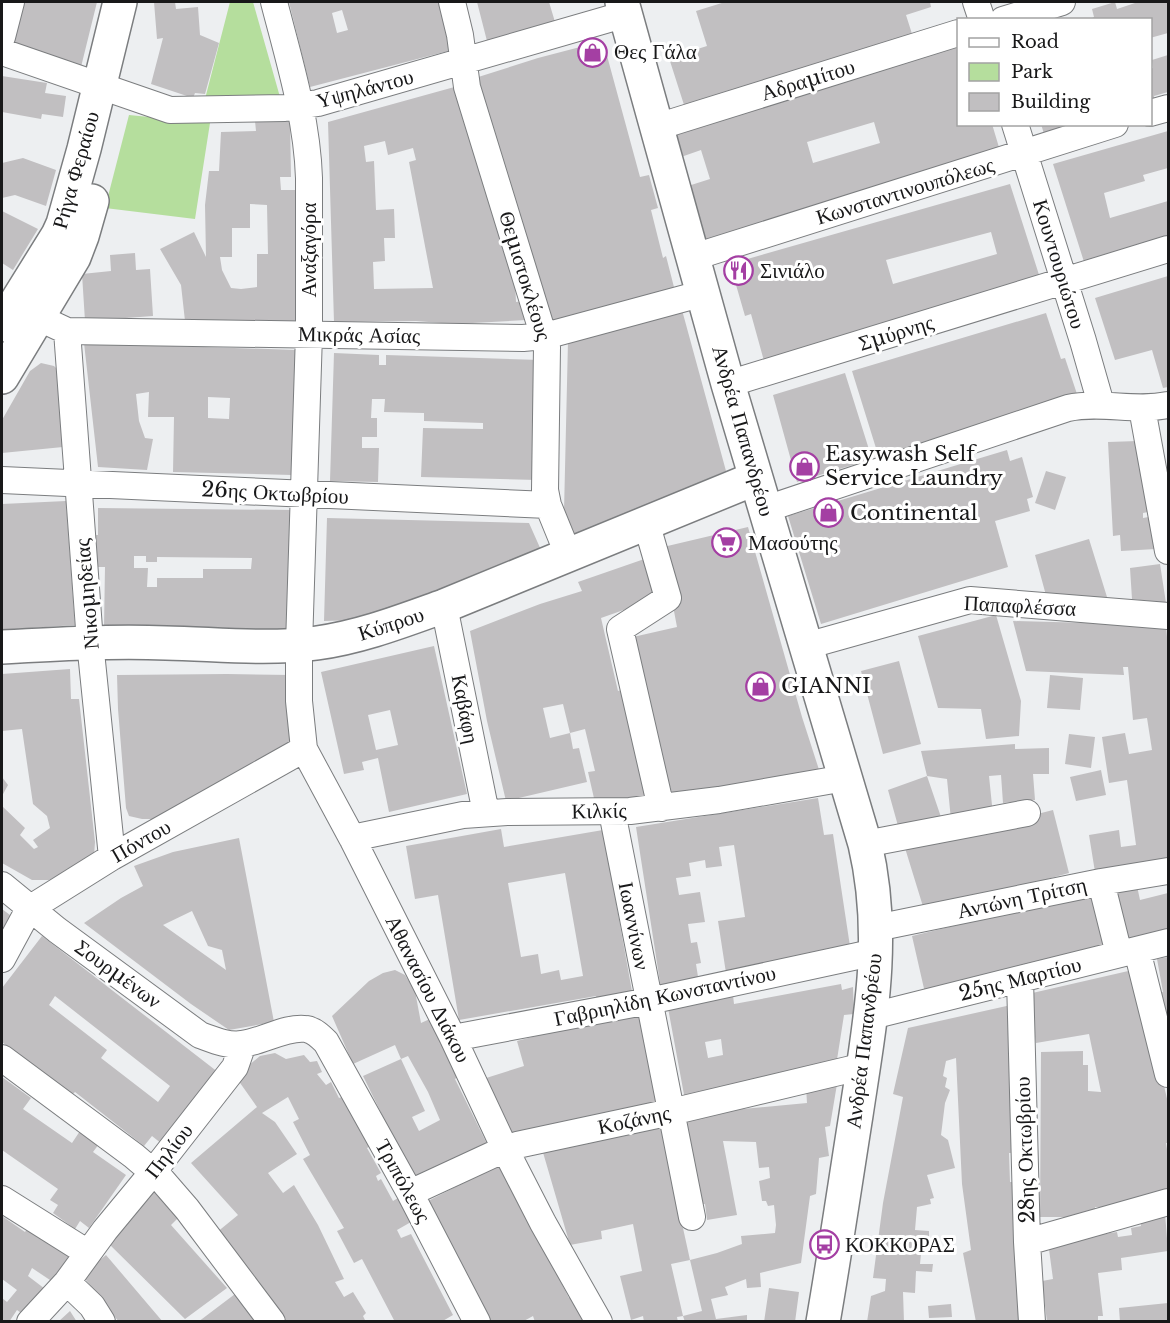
<svg xmlns="http://www.w3.org/2000/svg" width="1170" height="1323" font-family="'Libre Baskerville',serif">
<style>
.green{fill:#b5de9d}
.building{fill:#c1bfc1;fill-rule:evenodd}
.lines{fill:none;stroke-linecap:round;stroke-linejoin:round}
.street-casing{stroke:#7b7d7f;stroke-width:28}
.secondary-casing{stroke:#7b7d7f;stroke-width:36}
.street{stroke:#fff;stroke-width:26}
.secondary{stroke:#fff;stroke-width:33}
.labels{text-anchor:middle;stroke-width:6;stroke-linejoin:round;paint-order:stroke}
.poi-label{font-size:21px;fill:#181819;stroke:#fff;text-anchor:start}
.street-label{font-size:21px;fill:#181819;stroke:#fff}
</style>
<rect width="100%" height="100%" fill="#edeff1"/>
<!-- green -->
<path class="green" d="M230,2h23l27,95 -75,2z
M129,115l81,8 -15,96 -90,-11z"/>
<!-- building -->
<path class="building" d="M24,2h73l-16,65 -69,-16z
M154,2h21l1,7 22,-2 2,28 19,8 -14,51 -10,-1 -2,5 -42,-14 12,-46 -6,1z
M289,2h149l14,48 -142,37zM342,10l6,20 -11,3 -5,-20z
M477,2h72l6,20 -68,19z
M725,2h205l1,5 -25,8 7,22 -228,71 -16,-50 38,-12 -11,-35z
M1115,2l2,7 21,-7h30v31l-18,5v-18h-61l5,-3 -2,-8z
M603,41l37,136 9,-2 9,33 -7,2 12,48 3,-2 10,39 -129,34 -75,-250 66,-21z
M958,46v78h34l9,30 -296,87 -17,-55 22,-7 -9,-29 -20,7 -8,-27zM874,122l6,21 -67,20 -6,-21z
M1168,55v37l-14,4 2,9 -6,1v-37l3,-1 -1,-8z
M2,76l45,7 -2,10 21,3 -3,21 -21,-3 -1,5 -39,-7z
M458,86l57,195 1,21 9,-1 1,19 -72,4 -38,-3 -82,1 -6,-200zM385,141l3,14 25,-7 3,12 -7,2 24,126 -59,1 -1,-27 12,-1 -1,-23h11l-1,-29 -18,1 -2,-49 -8,1 -2,-16z
M290,120l1,57h-11l1,13h16l2,96 -4,39 -110,-4 -4,-36 -21,-36 34,-17 12,25 -1,-52 4,-34h10l2,-39 35,-1 -1,-10zM250,204l17,1 1,49h-11v33l-16,2 -10,-1 -9,-18 -2,-13h12v-29h18z
M1041,124h38l-35,10z
M1168,131v37l-25,7 2,6 -41,12 6,25 58,-17v41l-83,23 -32,-101z
M23,158l33,12 -10,36 -31,-11 -13,3v-35z
M1010,184l31,97 -277,80 -13,-47 -6,2 -15,-52zM991,232l6,22 -104,30 -7,-24z
M2,211l36,18 -25,41 -11,-7z
M135,253l1,17 14,-1 3,47 -68,5 -3,-47 29,-3 -1,-16z
M1168,276v111l-5,1 -11,-38 -37,10 -20,-62z
M682,310l44,161 -152,65 -10,-24 4,-171z
M1046,313l15,46 4,-1 13,39 -176,53 -22,11 -28,-90z
M84,343l212,7 -4,125 -119,-3 1,-55h-26l1,-25 -13,2 3,27 6,17 8,1 -6,31 -49,-3zM208,397l22,1 -1,21 -21,-1z
M334,353l45,2v10h7v-10l154,5 -3,120 -116,-3 2,-49 60,1v-6l-59,-2v-8l-40,-1 1,-13h-13l-1,19h6v19h-15v11h17l-1,34 -48,-1z
M41,363l13,3 4,4 5,77 -61,6v-33l28,-49z
M845,373l27,86 -75,23 -24,-87z
M1138,441l1,29 8,-1 1,43 -5,1v5l11,-2 2,33 -35,2 -1,-16 -7,1 -5,-94z
M1007,450l3,11 12,-4 11,40 -6,2 3,12 -35,10 13,46 -187,57 -33,-108z
M1046,471l20,6 -11,33 -20,-7z
M66,501l9,124 -73,5v-126z
M98,508l194,2 -3,120 -185,-3 1,-60h-13l1,-32h5zM134,556h12v6h11v-5l95,1 -1,11h-48v9h-46v9h-10l1,-19h-14z
M327,518l202,5 12,27 -180,70 -37,1z
M748,527l54,190 20,62 -149,17 -15,-48 -25,-111 44,-10 -7,-37 -11,-42z
M1089,539l18,58 -22,5 -38,-3 -12,-44z
M653,556l13,39 -65,23 17,73 7,-2 24,106 -53,12 -8,-35 7,-1 -10,-42 -15,4 -7,-29 -20,4 7,30 20,-5 3,16 6,-1 8,34 -81,19 -19,-80 -17,-90 70,-27 42,-13 -4,-9z
M1160,564l6,39 -34,-4 -2,-31z
M996,615l25,86 -2,35 -33,3 -5,-30 -43,-1 -20,-72z
M1013,621l153,4 2,24v212l-73,11 -6,-37 30,-5 2,17 15,-2 -9,-65 -18,3 -7,-46 23,-4 4,21 23,-4 -5,-32 -14,2 -5,-53h-5l1,8 -98,-4z
M434,646l33,148 -78,18 -11,-54 -16,4 2,8 -20,4 -23,-102zM390,710l8,35 -22,5 -8,-35z
M899,661l22,83 -38,10 -22,-83z
M70,669l1,30h8l16,143 -1,14 -7,6 -38,18h-17l-30,-17v-57l23,22 -5,7 14,14 4,-2 -5,-7 17,-12 -3,-12 -14,-12 -11,-75 -20,2v-57z
M227,674l64,1 -1,67 -134,77h-14l-13,-3 -3,-8 -8,-99 -1,-34z
M1050,675l33,3 -3,32 -33,-2z
M1069,734l26,3 -4,31 -26,-4z
M1015,744v5l34,-1v26h-16l2,26 -32,3 -2,-28 -12,1 4,39 -42,5 -4,-41 -20,-3 -6,-25z
M1101,770l5,25 -30,6 -6,-24z
M927,776l15,44 -42,13 -12,-43z
M2,777l6,8 -6,11z
M818,798l6,37 9,-1 18,119 -125,20 -8,-52 27,-4 -11,-72 -15,2 3,19 -16,2 -1,-8 -16,3 2,13 -15,2 3,17 21,-3 5,30 -17,2 3,19 6,-1 4,21 -5,1 3,19 -38,6 -25,-162z
M1053,810l16,63 -144,40 -20,-65z
M501,829l3,18 99,-17 30,167 -35,7 -2,-8 -137,24 -21,-125 -23,4 -9,-53zM565,873l18,103 -22,4 -2,-10 -18,4 -3,-20 -17,3 -13,-74z
M239,838l35,184 -45,8 -38,-26 -107,-81 37,-25 22,-12 -9,-20 39,-14zM192,911l16,35 14,4 4,20 -63,-45z
M1137,886l3,14 28,-7v36l-50,12 -11,-48z
M1098,891l14,58 -187,44 -13,-57z
M2,909l12,9 -12,21z
M42,936l181,140 -61,68 -10,-8 -8,10 -69,-54 -4,4 -69,-54v-54zM55,996l115,90 -12,16 -57,-44 6,-8 -58,-45z
M1168,957v68l-10,-32 5,-1 -6,-33z
M1137,969l31,134v40h-2l2,12v43l-43,9h-30l-1,10h-54l1,-165 42,-1v14h5v26l13,1 -12,-58 -53,9 -8,-49z
M395,970l10,5 10,16 6,32 11,-5 28,57 -5,4 34,69 -73,36 -53,-108 38,-17 24,52 -13,6 7,14 21,-11 -12,-28 -20,-36 -7,3 -6,-14 -42,19 -21,-48 37,-35 14,-8z
M841,984l1,6 11,-3 1,27 -10,1 -8,51 -151,34 -17,-92 65,-13 1,9zM721,1039l2,16 -15,3 -3,-16z
M1011,1005l7,148h-9l1,29h6l6,140h-46l-13,-69 8,-3 -9,-66 -6,-126 -10,3 -3,15 4,2 -2,9 5,3 -5,13 -4,32 7,5 7,28 -28,7 7,23 -4,1 1,5 -14,3 -2,23 14,1v13l-7,-1 -2,21h13l-1,8 -16,-1 -1,22 -12,-1 1,30h-37l4,-26 14,-5 1,-12 -13,-1 10,-75 20,-106 -10,-3 15,-66z
M639,1012l25,91 -155,35 -26,-59 41,-13 -7,-25 64,-17z
M275,1053l11,6 18,-4 6,7 7,-1 5,11 -5,2 9,11 5,-3 8,16 3,-1 17,32 3,-2 10,18 -5,3 14,25 -5,3 2,5 3,-2 12,22 5,-3 13,24 -14,8 4,8 10,-4 42,81 -12,7h-46l-33,-63 -8,4 -17,-32 7,-3 -41,-69 7,-4 -17,-33 6,-3 -11,-22 -26,16 13,9 22,32 -29,19 15,20 11,-8 24,40 26,54 -9,3 9,15 9,-5 13,21 -3,3 3,6h-84l-66,-89 22,-18 -47,-52 66,-56 -19,-27 10,-14 12,-10z
M2,1077l29,21 -8,11 49,34 8,-12 19,13 -6,8 33,23 -37,53 -9,-7 -5,8 -22,-16 5,-8 -8,-5 8,-11 -56,-39z
M837,1084l-7,42 -5,1 4,29 -10,2 -3,36 -6,2 -9,67 -41,10 1,14 -14,1 -1,-9 -21,8 3,8 -17,4 5,20 31,-4v7h-62l-2,-6 19,-5 -12,-51 27,-7 25,-9 -1,-8 34,-3 1,-8 -2,-20 -6,1 -2,-5h-4l-3,-20 11,-3 -1,-11 -10,1 -3,-26 -33,-1 14,74 -30,5 -2,-16 -10,1 -15,-87 41,-7 86,-8 -1,-16z
M660,1123l30,137 -19,4 12,52 -6,1 1,5h-34l-1,-6 -12,4 -11,-44 22,-5 -9,-47 -32,7 1,8 -32,6 -28,-96z
M501,1164l68,134 7,-4 14,28h-55l-2,-6 -11,6h-34l-60,-121z
M154,1192l26,24 -9,9 56,63 -42,31 -78,-77z
M1165,1213l3,38 -47,7 1,12 -24,3 5,43h-5v6h-51l-5,-41 11,-2 -5,-37 69,-10 1,5 14,-2 -1,-7 10,-2 -1,-9z
M2,1216l23,16 7,-10 42,30 -21,30 -21,-14 -4,8 21,16 -21,26 -11,-8 -8,12h-7v-24l5,4 10,-12 -15,-11z
M106,1255l57,67h-44l-37,-47z
M769,1288l30,4 -4,30h-31z
M239,1291l22,31h-63z
M1168,1303v19h-48l-1,-14z
M951,1304l1,13 -23,1 -1,-12z
M70,1311l7,11h-19z"/>
<g class="lines">
<defs>
<path id="street" d="M274,2c15,58 33,116 35,176v156l-10,311v56l5,48 48,89 101,200 52,111 38,74 56,99
M452,2l8,33 7,52 80,260 -2,143 3,15 20,49
M976,2l6,18
M1003,20l59,-18
M2,37l9,-35
M2,52l168,58 115,-2 33,-5 308,-89
M1150,113l18,-5
M1015,124l68,217 18,63
M657,127l301,-94
M694,257l421,-133
M22,310l45,21 456,7 22,-2 159,-43
M67,331l23,311 22,215
M728,384l440,-135
M1142,408l26,143
M2,480l546,25
M766,509l302,-101c34,-7 67,4 100,-3
M646,522l22,76 -48,31 41,179
M444,606l42,207
M806,646l164,-46 198,16
M612,812l80,405
M352,838l111,-23 44,-3 123,-1 89,-11 126,-22
M865,844l162,-31
M1101,882l18,72
M2,885l55,45 143,105c14,5 27,11 42,9 19,-2 45,-18 64,-15 8,1 15,8 20,13l84,151 67,129
M876,928l225,-46 67,-11
M1137,950l31,124
M2,959l27,-50 83,-52 192,-108
M1020,979l7,263 5,80
M872,1016l296,-74
M453,1038l196,-37 227,-49
M2,1058l132,98 27,23 26,30 85,113
M410,1193l95,-44 12,-4 154,-33 193,-46
M2,1199l86,54
M1027,1242l141,-40
M67,1282l25,24 10,16
M30,1322l37,-40 38,-52 48,-58 82,-105 8,-23"/>
<path id="secondary" d="M622,2l106,382 137,460c22,93 5,178 -9,271 -11,69 -21,138 -33,207
M2,325l56,-90 5,-11 21,-75 36,-147
M2,377l72,-120 8,-21 10,-35
M2,647c54,-3 109,-6 164,-4 50,1 101,7 151,0 44,-6 85,-22 127,-37l312,-128"/>
</defs>
<!-- street casing -->
<use href="#street" class="street-casing"/>
<!-- secondary casing -->
<use href="#secondary" class="secondary-casing"/>
<!-- street -->
<use href="#street" class="street"/>
<!-- secondary -->
<use href="#secondary" class="secondary"/>
</g>
<!-- icons -->
<defs>
<symbol id="shop-ring" viewBox="-11 -11 22 22"><circle r="9.5" fill="#fff" stroke="#a43fa3" stroke-width="1.5"/><path d="M-5-2.5h2.3a2.7 3.5 0 0 1 5.4 0H5L5.5 6h-11ZM-1.5-2.5h3a1.5 2.3 0 0 0-3 0Z" fill="#a43fa3"/></symbol>
<symbol id="restaurant-ring" viewBox="-11 -11 22 22"><circle r="9.5" fill="#fff" stroke="#a43fa3" stroke-width="1.5"/><path d="M-5-6h1v4h1v-4h1v4h1v-4h1v5L-1.5 .5V6h-2V.5L-5-1ZM5-6V6H3V1.5H1.5Q1.5-4 5-6Z" fill="#a43fa3"/></symbol>
<symbol id="supermarket-ring" viewBox="-11 -11 22 22"><circle r="9.5" fill="#fff" stroke="#a43fa3" stroke-width="1.5"/><path d="M-6-5.5h2.5l.6 2H6L4.5 2H-2.5L-4.4-4H-6ZM-1.5 3.2a1.3 1.3 0 1 0 .1 0ZM3 3.2a1.3 1.3 0 1 0 .1 0Z" fill="#a43fa3"/></symbol>
<symbol id="bus-ring" viewBox="-11 -11 22 22"><circle r="9.5" fill="#fff" stroke="#a43fa3" stroke-width="1.5"/><path d="M-5-6H5V4H4V6H2V4H-2V6H-4V4H-5ZM-3.5-4V0h7V-4ZM-3.5 1.2v1.5H-2V1.2ZM2 1.2v1.5H3.5V1.2Z" fill="#a43fa3"/></symbol>
</defs>
<g fill-rule="evenodd">
<use href="#shop-ring" x="576" y="36" width="33" height="33"/>
<use href="#restaurant-ring" x="722" y="254" width="33" height="33"/>
<use href="#shop-ring" x="788" y="450" width="33" height="33"/>
<use href="#shop-ring" x="812" y="496" width="33" height="33"/>
<use href="#supermarket-ring" x="710" y="526" width="33" height="33"/>
<use href="#shop-ring" x="744" y="670" width="33" height="33"/>
<use href="#bus-ring" x="808" y="1228" width="33" height="33"/>
</g>
<g class="labels">
<!-- poi labels -->
<g class="poi-label">
<text x="614" y="59">Θες Γάλα</text>
<text x="760" y="278">Σινιάλο</text>
<text x="825" y="461">Easywash Self<tspan x="825" dy="24">Service Laundry</tspan></text>
<text x="850" y="520">Continental</text>
<text x="748" y="550">Μασούτης</text>
<text x="781" y="693">GIANNI</text>
<text x="845" y="1252">ΚΟΚΚΟΡΑΣ</text>
</g>
<!-- street labels -->
<g class="street-label">
<text transform="translate(808 80) rotate(-17)" y="7">Αδραμίτου</text>
<text transform="translate(365 89) rotate(-15)" y="7">Υψηλάντου</text>
<text transform="translate(76 170) rotate(-74)" y="7">Ρήγα Φεραίου</text>
<text transform="translate(905 191) rotate(-17)" y="7">Κωνσταντινουπόλεως</text>
<text transform="translate(309 250) rotate(-90)" y="7">Αναξαγόρα</text>
<text transform="translate(1059 264) rotate(73)" y="7">Κουντουριώτου</text>
<text transform="translate(525 276) rotate(73)" y="7">Θεμιστοκλέους</text>
<text transform="translate(896 333) rotate(-17)" y="7">Σμύρνης</text>
<text transform="translate(359 335) rotate(1)" y="7">Μικράς Ασίας</text>
<text transform="translate(743 431) rotate(74)" y="7">Ανδρέα Παπανδρέου</text>
<text transform="translate(275 493) rotate(3)" y="7">26ης Οκτωβρίου</text>
<text transform="translate(87 594) rotate(-95)" y="7">Νικομηδείας</text>
<text transform="translate(1020 606) rotate(3)" y="7">Παπαφλέσσα</text>
<text transform="translate(391 624) rotate(-18)" y="7">Κύπρου</text>
<text transform="translate(465 709) rotate(79)" y="7">Καβάφη</text>
<text transform="translate(599 811) rotate(-1)" y="7">Κιλκίς</text>
<text transform="translate(141 841) rotate(-30)" y="7">Πόντου</text>
<text transform="translate(1022 898) rotate(-12)" y="7">Αντώνη Τρίτση</text>
<text transform="translate(634 926) rotate(79)" y="7">Ιωαννίνων</text>
<text transform="translate(118 974) rotate(36)" y="7">Σουρμένων</text>
<text transform="translate(1020 979) rotate(-14)" y="7">25ης Μαρτίου</text>
<text transform="translate(428 989) rotate(63)" y="7">Αθανασίου Διάκου</text>
<text transform="translate(665 996) rotate(-12)" y="7">Γαβριηλίδη Κωνσταντίνου</text>
<text transform="translate(864 1041) rotate(-83)" y="7">Ανδρέα Παπανδρέου</text>
<text transform="translate(634 1120) rotate(-12)" y="7">Κοζάνης</text>
<text transform="translate(1025 1150) rotate(-92)" y="7">28ης Οκτωβρίου</text>
<text transform="translate(169 1151) rotate(-52)" y="7">Πηλίου</text>
<text transform="translate(403 1181) rotate(61)" y="7">Τριπόλεως</text>
</g>
</g>
<!-- border -->
<rect width="1170" height="1323" fill="none" stroke="#181819" stroke-width="6"/>
<!-- legend -->
<rect x="957" y="18" width="195" height="108" fill="#ffffff" stroke="#a3a3a3" stroke-width="1.5"/>
<rect x="969" y="38" width="30" height="9" fill="#ffffff" stroke="#a3a3a3" stroke-width="1.5"/>
<text x="1011" y="48" font-size="18" fill="#181819">Road</text>
<rect x="969" y="63" width="30" height="18" fill="#b5de9d" stroke="#a3a3a3" stroke-width="1.5"/>
<text x="1011" y="78" font-size="18" fill="#181819">Park</text>
<rect x="969" y="93" width="30" height="18" fill="#c1bfc1" stroke="#a3a3a3" stroke-width="1.5"/>
<text x="1011" y="108" font-size="18" fill="#181819">Building</text>
</svg>
